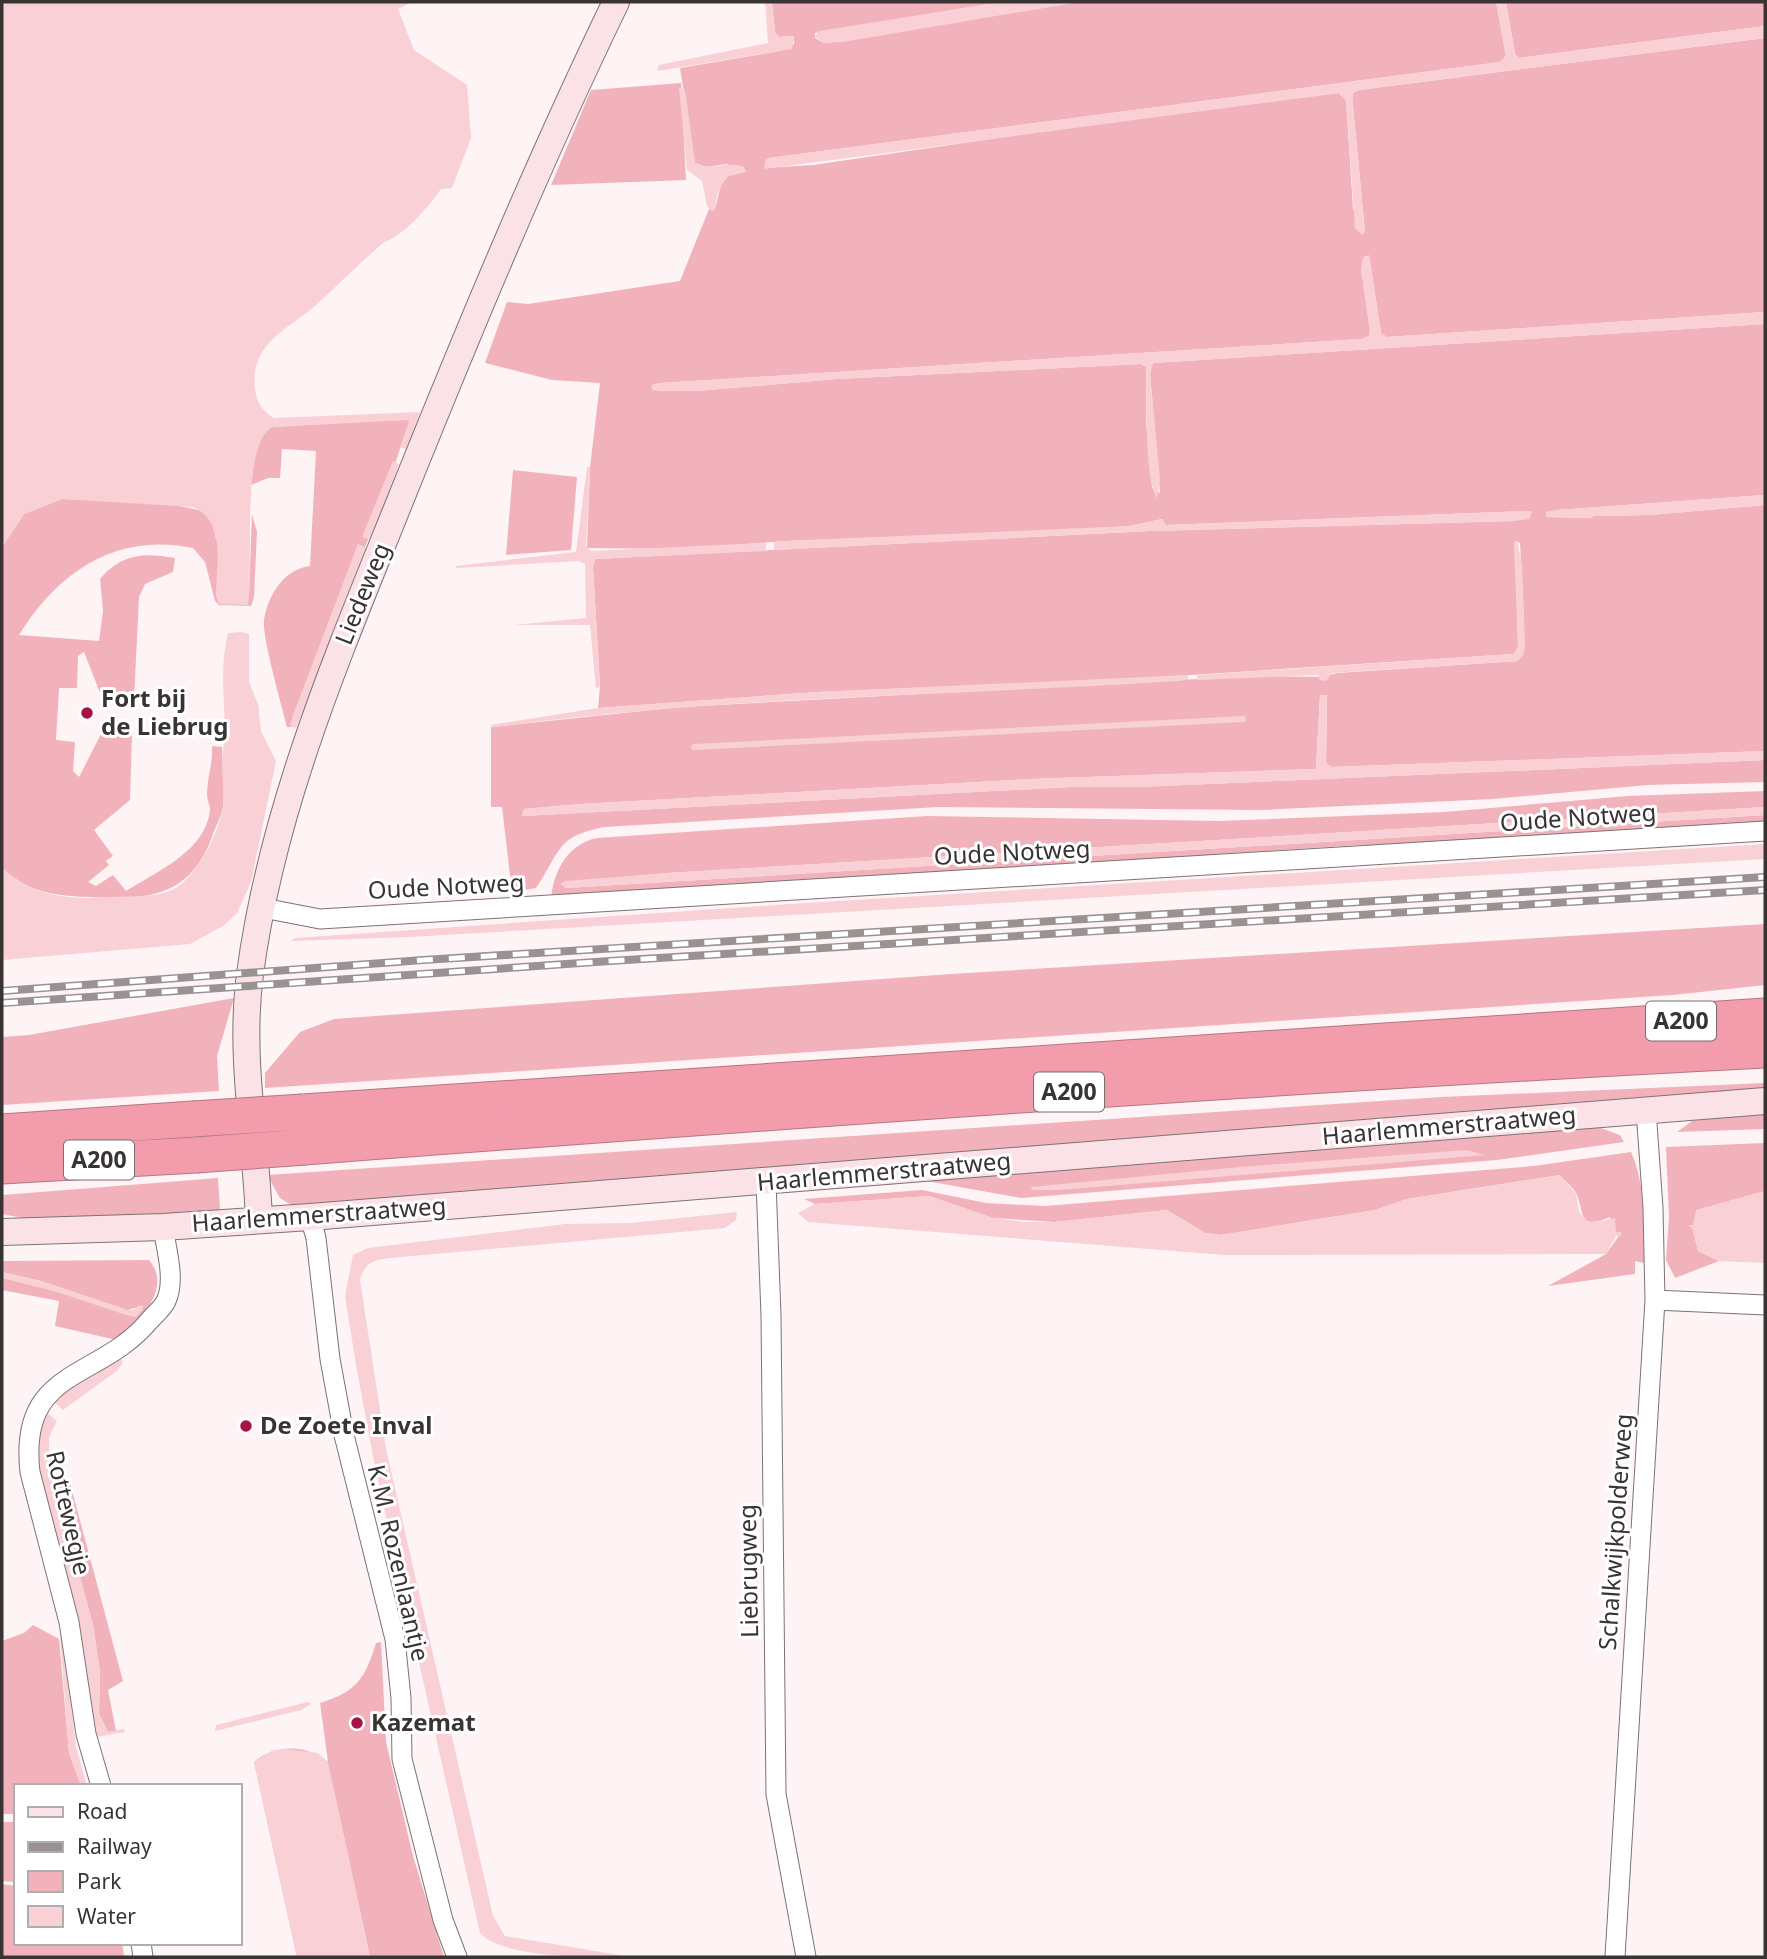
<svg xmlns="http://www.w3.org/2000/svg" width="1767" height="1959" font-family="'Noto Sans',sans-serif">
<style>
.green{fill:#f2b2bc}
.water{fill:#f8d0d6}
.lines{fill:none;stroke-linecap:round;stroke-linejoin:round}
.stream{stroke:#f8d0d6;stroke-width:6}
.street-casing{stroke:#7c7375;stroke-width:21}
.secondary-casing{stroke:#7c7375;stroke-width:28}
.highway-casing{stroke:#b27882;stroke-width:37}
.street{stroke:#fff;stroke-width:19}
.secondary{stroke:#fbe2e6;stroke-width:26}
.highway{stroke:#f39dac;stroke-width:35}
.rail-casing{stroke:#999293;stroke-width:8}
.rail{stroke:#fff;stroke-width:5;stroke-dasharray:16;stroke-linecap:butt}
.highway-bridge-casing{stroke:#b27882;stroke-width:37;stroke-linecap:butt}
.highway-bridge{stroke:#f39dac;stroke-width:35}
.poi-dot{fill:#a71248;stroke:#fff;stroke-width:2.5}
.labels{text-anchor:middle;stroke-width:6;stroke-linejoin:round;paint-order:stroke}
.shield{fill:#fff;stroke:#747171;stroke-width:2}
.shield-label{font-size:23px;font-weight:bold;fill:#383434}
.street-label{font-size:24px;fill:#383434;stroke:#fff}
.poi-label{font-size:24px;font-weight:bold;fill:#383434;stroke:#fff;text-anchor:start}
</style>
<rect width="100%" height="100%" fill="#fef4f5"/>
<!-- green -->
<path class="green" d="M772,2h229l-186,31v5l9,5 255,-41h417l9,49v6l-5,5 -731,96 -3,2 -2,8 49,-3 260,-38 266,-34 7,7 7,109 12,23 -12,-126v-13l6,-3 406,-52v274l-378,25 -6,-4 -12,-78 -8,13 9,63 -1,5 -7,3 -701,44 -9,7 45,1 140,-12 304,-15 5,3v55l6,66 8,5 -10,-120 3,-10 612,-39v171l-208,15 -10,2 -1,5 46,1 1,-2 57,-1 115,-10v246l-434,16 -5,-4 1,-67 -7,-1 -4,74 -286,10 -449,25 -57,5 -2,7 549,-29h67l627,-27v22l-117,3 -155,14 -232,11 -322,-3 -334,20c-50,9 -44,25 -69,61l-24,4 -10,-85h-11v-80l189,-20 573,-31 67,1 18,-4 180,-12 6,-38 -4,-80 -5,-2 3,106 -4,7 -369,24 -327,14 -220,16 2,-22 -7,-119 2,-8 555,-28 364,-10 14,-10 -362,14 -4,-6 -32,7 -69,4 -275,11 -107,8 -92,-1 3,-81 10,-84 -48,-3 -67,-17 22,-61 21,2 152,-23 29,-72h6l6,-24 9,-12 8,1 -11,-10 -21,3 -11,-4 -15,-95 100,-17 14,-7v-8l-15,1 -4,-4z
M1506,2h259v24l-246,32 -4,-4z
M681,83l5,97 -135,5 40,-95z
M410,419l-31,93 -86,215h-6c-5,-21 -25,-89 -23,-107 4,-25 20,-51 46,-54l6,-115 -34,-2 -2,29h-12l-17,7c1,-17 4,-48 21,-58z
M513,470l64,7 -6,73 -65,5z
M62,499l104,4 37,8 9,9 4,19 33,58 3,-83 5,18 -3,65 -3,9 -32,-1 -4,-4 -10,-39 -12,-14c-77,-16 -135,24 -174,87l80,6 4,-30 -3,-32c21,-25 44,-27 75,-21l-2,14 -28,12 -6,13 -5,102 -32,-1 -18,-46 -6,4 -1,32h-18l-3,52 19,2 -2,29 6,6 22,-43 31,1 -2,65 -36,30 19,26 -7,5 3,4 -21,17 8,4 17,-11 13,16c30,-19 80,-40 84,-81 0,-5 -3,-10 -3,-15 0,-17 6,-32 5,-49l10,1c0,19 3,40 1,59 -1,10 -8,21 -11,31 -22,60 -64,63 -122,60 -35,-1 -61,-4 -88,-29v-321l22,-33z
M1765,791v16l-1098,66 -106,10 5,5 1199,-73v10l-331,20h-75l-808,53c3,-28 17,-54 46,-60l330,-22 293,5 225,-9 183,-16z
M1765,924v61l-92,10 -1408,93v-15l35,-41 34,-13 617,-45z
M234,998l-17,58 2,35 -217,14v-68l27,-2z
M1765,1083v6l-1471,118 -14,-9 -13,-23 1174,-78z
M1765,1111v18l-88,3 15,-11z
M1595,1126l25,9 4,7 -127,18 -476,38 -111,-20z
M1765,1143v48l-68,19 -4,20 5,21 21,10 -44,17 -9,-18 3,-43 -3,-70z
M1631,1152c15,33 13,75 13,111l-9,-2v13l-87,12 58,-32 15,-21 -5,-1 -6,-15c-33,15 -25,-6 -34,-24 -3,-6 -12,-12 -16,-18l-153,24 -32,11 -154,25 -16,-2 -38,-23 -112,12 -62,-4 -64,-22 -114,8 -11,-5 118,-9 64,13 59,3 489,-40z
M218,1178l2,31 -11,4 -181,6 -26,-5v-19z
M149,1260c24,28 -10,60 -28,81l-66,-15 4,-25 -57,-11v-12l44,10 90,29 7,-11 -16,4 -86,-29 -39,-9v-11z
M70,1483l53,198 -15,9 8,41 -8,1 -9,-18 1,-42 -7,-47 -38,-139z
M33,1625l26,14 10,114 12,33h-65v28h-14v-173l22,-8z
M381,1642l5,100 27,114 31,101h-74l-36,-166 -37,166 -43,-195c22,-18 53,-18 74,0l-8,-59c36,-11 45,-24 56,-60z
M2,1822h14v60l-14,-1z
M2,1884l14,2v57h106l2,14h-122z"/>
<!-- water -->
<path class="water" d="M2,2h411l-15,7 16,41 53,35 4,53 -19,50 -11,1c-13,18 -36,46 -57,53 -23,20 -44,41 -67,62 -27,25 -68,38 -62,85 2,14 7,22 19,29l146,-6 -12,38 -8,-3 10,-27 -138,7c-32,18 -18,142 -24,178l-29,-1 -3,-8c0,-31 11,-74 -23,-89l-131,-8 -38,15 -22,33z
M765,2h7l3,31 4,4 15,-1 -2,13 -135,22 2,-6 109,-22z
M1001,2h78l-236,40 -19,1 -9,-6 4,-6z
M1496,2h10l9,52 4,4 246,-32v12l-406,52 -6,3v13l12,126 -3,3 -7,-7 -9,-128 -7,-7 -575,76 2,-9 3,-2 731,-96 5,-5v-6z
M679,88h5l2,8 9,67c15,9 34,-3 49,4l2,5 -20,5 -9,18 -2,15 -3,1 -5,-5 -5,-25 -15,-11z
M1369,255l12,78 6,4 378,-25v12l-612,39 -3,10 10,106 -3,19c-13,-22 -10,-102 -11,-131l-5,-3 -304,15 -140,12h-38l-8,-3 2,-4 8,-1 701,-44 7,-3 1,-5 -9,-63 2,-11z
M393,461l6,3 -28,76 -9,-3z
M587,467h3v5l-4,74 5,5 175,-8v8l-171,8 -2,8 7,119 -4,3 -6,-64h-76l72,-7 -1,-54 -6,-3 -122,7 -2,-2 121,-14z
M1765,495v10l-115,10 -57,1 -1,2 -46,-1v-5l11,-2z
M1528,511h4l-2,8 -16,2 -364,10 -376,19v-8l12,-1 344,-15 32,-7 4,6z
M1517,541l5,23 3,79 -1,11 -6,7 -186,12 -6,8 -6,-1 -2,-5 -121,5v-5l317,-21 4,-7 -4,-104z
M358,544l9,4 -71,180 -6,-2 3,-11z
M241,632l8,2v48l9,22 3,27 15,30 -25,121 -14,31 -14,13 -33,18 -188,16v-92c30,29 68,32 109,29 19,-1 46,1 63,-8 24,-13 44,-56 49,-81 2,-13 -1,-29 -1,-43 0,-12 3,-24 3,-37 -1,-32 -5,-64 3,-95z
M1188,675v5l-10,1c-227,15 -456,15 -682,46l-6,-2 108,-17 220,-16z
M1320,695h7l-1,67 5,5 434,-16v9l-627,27h-67l-549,29 2,-7 57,-5 449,-25 286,-10z
M1765,807v8l-1199,73 -5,-3 4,-4 102,-8z
M1765,844v15l-1356,78 -118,4 4,-3 495,-34z
M1466,1150l19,5 -426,35h-27l-1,-3 209,-20z
M1560,1175l16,19 3,18 9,9 10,1 17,-4 1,14h5v4h-5l-10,18 -381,1 -417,-33 -10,-9 17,-9 114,-8 64,22 31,4h31l112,-12 38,23 16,2 154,-25 32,-11z
M1765,1191v72l-46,-2 -21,-10 -5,-21 -5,-5h5l3,-15z
M737,1212l-1,8 -11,8 -335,30c-18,2 -25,5 -30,22l26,169 107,467 12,20 126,21c-37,0 -128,2 -151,-24l-105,-466 -19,-102 -11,-69 8,-41 15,-7 197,-24 66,-1z
M2,1272l39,9 86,29h7l5,-5 4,4 -7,8 -10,-2 -69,-23 -55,-14z
M119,1357l4,5 -5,8 -55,40 -10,-9 9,-9z
M46,1412l11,9 -8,16v21l44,167 7,47 -1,42 9,18 16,-3 1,3 -29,5 -63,-288z
M60,1636l3,2 13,109 11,39h-6l-12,-33z
M308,1702l3,2 -10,6 -86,21 1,-6z
M287,1749l31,4 10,10 42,194h-73l-43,-195 19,-12z"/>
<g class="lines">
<!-- stream -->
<path class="stream" d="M694,747l549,-28"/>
<defs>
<path id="street" d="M263,908l57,11 1445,-88
M766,1181l5,135 5,478 30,163
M310,1217l6,21 14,121 14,76 51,204 6,59 1,61 41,161 14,37
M1655,1300l110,5
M101,1786l-15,-52 -17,-112 -39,-150c-12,-105 69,-91 119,-151 5,-6 14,-13 17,-20 10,-21 0,-52 -3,-74
M141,1943l2,14
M1615,1957l40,-657 -2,-92 -7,-98"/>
<path id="secondary" d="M259,1220c-3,-82 -20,-163 -9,-246 22,-166 88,-319 150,-473 68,-169 137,-336 216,-499
M2,1232l161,-5 147,-10 1455,-116"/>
<path id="highway" d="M303,1112l1462,-96
M2,1132l191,-13
M305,1147c486,-37 973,-72 1460,-97
M2,1166l194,-11"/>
</defs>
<!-- street casing -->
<use href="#street" class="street-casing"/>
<!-- secondary casing -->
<use href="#secondary" class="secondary-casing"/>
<!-- highway casing -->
<use href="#highway" class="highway-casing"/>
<!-- street -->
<use href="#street" class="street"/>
<!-- secondary -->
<use href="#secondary" class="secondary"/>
<!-- highway -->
<use href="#highway" class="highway"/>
<defs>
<path id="rail" d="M2,991l421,-31 1342,-83
M2,1003l608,-42 1155,-71"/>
</defs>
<!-- rail casing -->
<use href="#rail" class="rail-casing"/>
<!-- rail -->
<use href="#rail" class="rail"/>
<defs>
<path id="highway-bridge" d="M193,1119l110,-7
M196,1155l109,-8"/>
</defs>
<!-- highway-bridge casing -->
<use href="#highway-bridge" class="highway-bridge-casing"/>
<!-- highway-bridge -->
<use href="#highway-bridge" class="highway-bridge"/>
</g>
<!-- markers -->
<g class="poi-dot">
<circle cx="87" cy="713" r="7"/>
<circle cx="246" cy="1426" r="7"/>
<circle cx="357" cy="1723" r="7"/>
</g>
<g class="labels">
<!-- shield labels -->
<g class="shield">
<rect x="1646" y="1001.5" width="70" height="39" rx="5"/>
<rect x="1034" y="1072.5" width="70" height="39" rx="5"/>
<rect x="64" y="1140.5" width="70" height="39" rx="5"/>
</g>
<g class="shield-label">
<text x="1681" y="1029">A200</text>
<text x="1069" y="1100">A200</text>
<text x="99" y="1168">A200</text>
</g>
<!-- street labels -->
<g class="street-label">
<text transform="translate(363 594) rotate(-68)" y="8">Liedeweg</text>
<text transform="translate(1578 818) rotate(-4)" y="8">Oude Notweg</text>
<text transform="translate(1012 853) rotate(-3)" y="8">Oude Notweg</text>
<text transform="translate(446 887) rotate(-3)" y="8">Oude Notweg</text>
<text transform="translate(1449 1126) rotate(-5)" y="8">Haarlemmerstraatweg</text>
<text transform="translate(884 1172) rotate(-5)" y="8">Haarlemmerstraatweg</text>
<text transform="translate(319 1215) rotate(-4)" y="8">Haarlemmerstraatweg</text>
<text transform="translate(68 1513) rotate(77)" y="8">Rottewegje</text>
<text transform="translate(1616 1532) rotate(-86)" y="8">Schalkwijkpolderweg</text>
<text transform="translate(398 1563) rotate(77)" y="8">K.M. Rozenlaantje</text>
<text transform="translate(749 1571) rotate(-91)" y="8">Liebrugweg</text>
</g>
<!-- poi labels -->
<g class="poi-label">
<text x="101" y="707">Fort bij<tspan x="101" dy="28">de Liebrug</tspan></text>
<text x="260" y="1434">De Zoete Inval</text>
<text x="371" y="1731">Kazemat</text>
</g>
</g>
<!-- border -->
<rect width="1767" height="1959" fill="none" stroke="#383434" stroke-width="7"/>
<!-- legend -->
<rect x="14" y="1784" width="228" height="161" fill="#ffffff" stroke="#afaeae" stroke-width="2"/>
<rect x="28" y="1807" width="35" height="10" fill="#fbe2e6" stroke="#afaeae" stroke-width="2"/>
<text x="77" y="1819" font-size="21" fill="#383434">Road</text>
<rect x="28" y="1842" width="35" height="10" fill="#999293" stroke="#afaeae" stroke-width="2"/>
<text x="77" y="1854" font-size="21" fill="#383434">Railway</text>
<rect x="28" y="1871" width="35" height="21" fill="#f2b2bc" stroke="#afaeae" stroke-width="2"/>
<text x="77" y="1889" font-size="21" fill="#383434">Park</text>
<rect x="28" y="1906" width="35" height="21" fill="#f8d0d6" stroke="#afaeae" stroke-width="2"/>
<text x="77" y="1924" font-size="21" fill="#383434">Water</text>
</svg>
